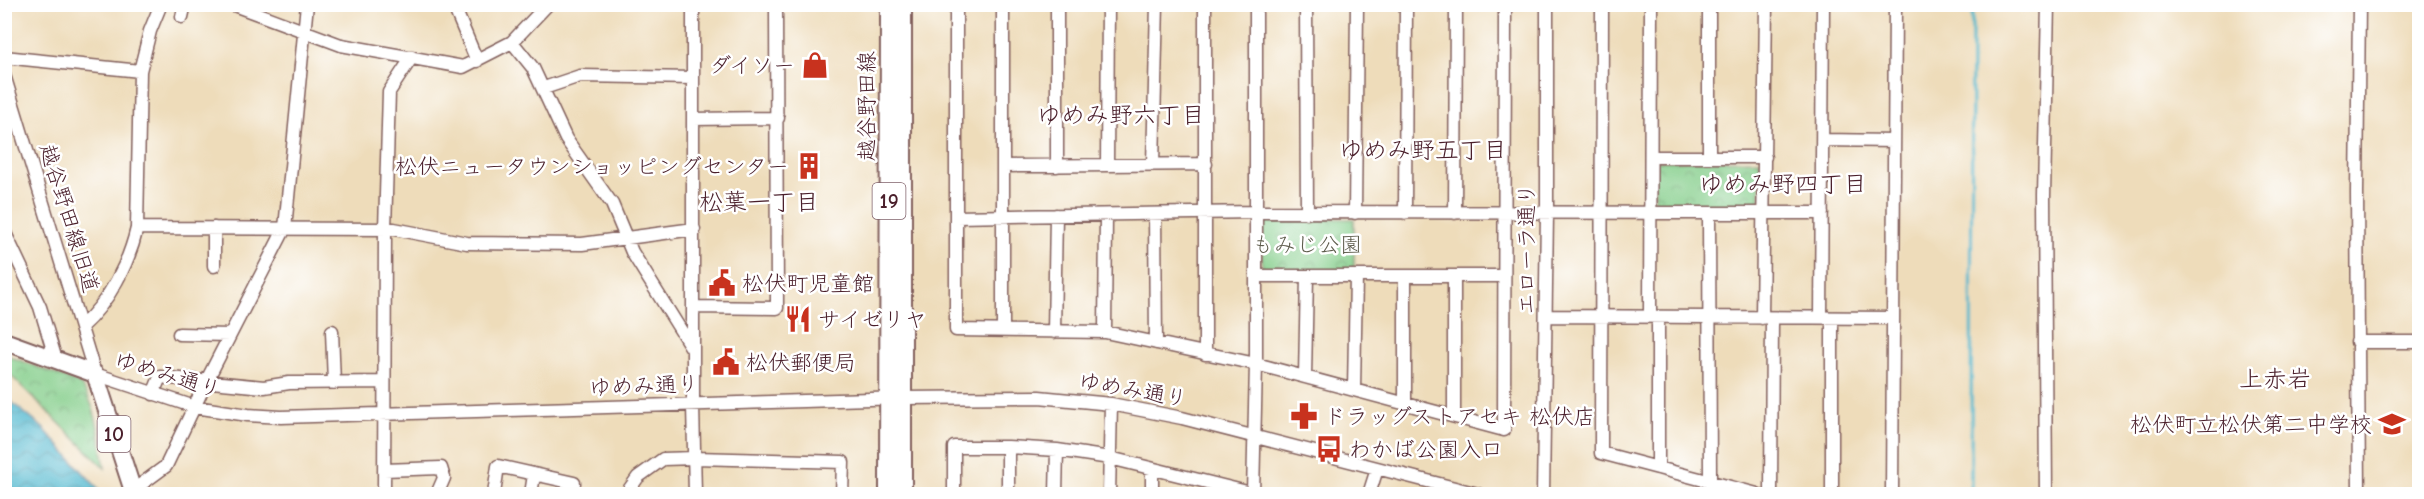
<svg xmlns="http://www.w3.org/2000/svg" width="2424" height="499" font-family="'Comic Neue','Klee One',sans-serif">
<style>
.park{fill:url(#park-crowns);stroke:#66765a;stroke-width:1.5}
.water{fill:url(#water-waves);stroke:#4d6b7c;stroke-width:1.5}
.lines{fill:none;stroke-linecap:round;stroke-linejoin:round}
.stream{stroke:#50b7ce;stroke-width:3}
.minor-casing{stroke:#83615d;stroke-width:15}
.major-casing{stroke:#83615d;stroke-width:20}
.minor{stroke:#fff;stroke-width:12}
.major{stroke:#fff;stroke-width:16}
.labels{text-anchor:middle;stroke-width:5;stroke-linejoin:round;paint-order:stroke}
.shield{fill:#fff;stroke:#80626b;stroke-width:1.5}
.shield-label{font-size:21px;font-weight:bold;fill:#4a1f2b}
.poi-label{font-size:22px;fill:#4a1f2b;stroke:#fff;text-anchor:start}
.street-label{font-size:22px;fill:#4a1f2b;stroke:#fff}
.park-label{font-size:22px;fill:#5e5c4c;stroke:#fff}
.neighbourhood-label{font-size:24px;fill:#4a1f2b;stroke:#fff}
</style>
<defs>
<pattern id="park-crowns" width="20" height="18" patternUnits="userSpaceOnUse" patternTransform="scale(1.5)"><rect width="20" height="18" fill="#83cd89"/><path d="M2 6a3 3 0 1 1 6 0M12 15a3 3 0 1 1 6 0" fill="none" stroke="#6da670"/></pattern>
<pattern id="water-waves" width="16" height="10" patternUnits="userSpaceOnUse" patternTransform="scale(1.5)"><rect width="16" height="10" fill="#50b7ce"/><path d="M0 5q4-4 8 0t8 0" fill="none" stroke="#4494a7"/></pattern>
</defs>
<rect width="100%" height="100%" fill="#fff"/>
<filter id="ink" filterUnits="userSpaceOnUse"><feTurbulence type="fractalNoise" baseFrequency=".0167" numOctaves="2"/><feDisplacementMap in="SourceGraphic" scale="12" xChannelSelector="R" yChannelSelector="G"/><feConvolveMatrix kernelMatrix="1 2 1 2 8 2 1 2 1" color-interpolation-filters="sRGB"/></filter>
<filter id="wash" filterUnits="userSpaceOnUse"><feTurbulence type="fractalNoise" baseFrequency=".008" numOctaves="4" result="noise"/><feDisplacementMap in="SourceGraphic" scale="24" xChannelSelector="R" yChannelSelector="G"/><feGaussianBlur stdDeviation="1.35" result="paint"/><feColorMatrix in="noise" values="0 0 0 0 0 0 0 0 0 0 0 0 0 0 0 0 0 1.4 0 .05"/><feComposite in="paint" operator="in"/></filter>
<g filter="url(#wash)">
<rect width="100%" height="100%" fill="#eedcba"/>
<!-- park -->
<path class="park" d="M1760,160v50h-105l-1,-49z
M1264,217l90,2v51l-89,1 -3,-4 -1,-45z
M4,354l74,29c18,14 23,62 27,85l-100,-98z"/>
<!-- water -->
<path class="water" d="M4,396l39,32 60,66h-98z"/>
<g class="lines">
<!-- stream -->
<path class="stream" d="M1971,494l1,-490"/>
</g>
</g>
<g filter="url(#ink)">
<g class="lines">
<defs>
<path id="minor" d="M231,4l110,41 122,22 49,-25 36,-38
M453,4l24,57
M693,4v401l2,89
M956,4v326l149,2 151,32 248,66 1,-426
M1003,4v327
M1057,4v162
M1306,4l1,209
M1602,4l-1,449 156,41
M1709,4v153
M182,17l3,-13
M512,42l21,26 33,71 46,65 20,48 61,98
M4,57l136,14
M4,75l91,299 100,33 53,8 33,2 622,-19 136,-1 72,7 71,14 296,76
M544,88l36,-12 113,2
M693,119l85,-1
M1822,140l72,1
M1651,157h114
M1153,164l4,-160
M1107,165l1,-161
M1003,166l203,-2
M1355,213l2,-209
M1405,213l1,-209
M1455,213l1,-209
M1709,213l1,269
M1155,214l1,129
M956,217l299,-5 567,1
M137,228l257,1 73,14 115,1 112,-15
M4,231l36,76 16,53
M214,266v-38
M1256,276h248
M1454,276v140
M693,307l84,1 -1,-304
M1546,316l347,2
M1650,317l1,-313
M1658,317v151
M1762,318l4,-314
M1821,318l2,-314
M81,327c28,-25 48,-64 56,-99l3,-157 10,-40 11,-27
M332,331l2,52
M1054,332l2,-117
M1105,332l1,-117
M179,334l51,1
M2357,342h63
M1205,354v-350
M1305,377l2,-101
M1354,390l2,-114
M153,394l7,-17 104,10 25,-4 95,-1
M1405,404v-128
M384,470l57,-2 3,10 -7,16
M132,491l34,-25 40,-84 79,-154 22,-224
M384,494l1,-265 4,-137 23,-35
M494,494l4,-28 76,17 -2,11
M531,494l3,-19
M626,494l12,-17 25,-18 32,-1 148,4 -1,32
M954,494v-47h54l49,3 53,8 145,36
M1008,494v-47
M1056,494l1,-44
M1109,494l2,-90
M1152,494v-25
M1253,494l3,-130v-360
M1369,494l8,-25
M1543,494l4,-280v-210
M1771,494l1,-176
M1832,494v-176
M1892,494l3,-490
M2046,494l-2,-299 4,-191
M2359,494l-2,-301 2,-189"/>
<path id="major" d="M903,4v490
M4,341l91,33 39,120
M888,494l1,-490"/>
</defs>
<!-- minor casing -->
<use href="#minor" class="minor-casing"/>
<!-- major casing -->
<use href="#major" class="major-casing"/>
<!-- minor -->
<use href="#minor" class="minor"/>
<!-- major -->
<use href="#major" class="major"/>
</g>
</g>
<!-- icons -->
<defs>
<symbol id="shop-bare" viewBox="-9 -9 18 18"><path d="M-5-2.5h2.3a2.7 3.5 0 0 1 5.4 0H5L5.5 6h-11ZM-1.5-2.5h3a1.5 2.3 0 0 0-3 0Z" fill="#c8321e" stroke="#fff" stroke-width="2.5" paint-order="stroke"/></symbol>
<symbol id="building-bare" viewBox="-9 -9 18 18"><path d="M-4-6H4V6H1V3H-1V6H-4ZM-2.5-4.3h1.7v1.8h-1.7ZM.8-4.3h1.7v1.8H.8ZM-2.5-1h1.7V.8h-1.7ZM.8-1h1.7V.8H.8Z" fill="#c8321e" stroke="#fff" stroke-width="2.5" paint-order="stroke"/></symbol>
<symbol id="civic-bare" viewBox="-9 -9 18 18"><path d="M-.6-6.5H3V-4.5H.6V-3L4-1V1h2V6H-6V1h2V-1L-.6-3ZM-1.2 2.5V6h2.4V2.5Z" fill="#c8321e" stroke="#fff" stroke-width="2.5" paint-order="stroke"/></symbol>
<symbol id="restaurant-bare" viewBox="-9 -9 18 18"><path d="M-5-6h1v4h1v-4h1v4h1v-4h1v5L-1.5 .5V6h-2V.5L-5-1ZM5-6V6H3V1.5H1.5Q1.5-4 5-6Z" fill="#c8321e" stroke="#fff" stroke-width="2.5" paint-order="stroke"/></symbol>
<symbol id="pharmacy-bare" viewBox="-9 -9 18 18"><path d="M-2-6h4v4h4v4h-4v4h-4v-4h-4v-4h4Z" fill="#c8321e" stroke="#fff" stroke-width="2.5" paint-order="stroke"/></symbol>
<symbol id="school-bare" viewBox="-9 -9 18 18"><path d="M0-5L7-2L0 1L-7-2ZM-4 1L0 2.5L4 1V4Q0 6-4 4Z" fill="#c8321e" stroke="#fff" stroke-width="2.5" paint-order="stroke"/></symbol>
<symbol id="bus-bare" viewBox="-9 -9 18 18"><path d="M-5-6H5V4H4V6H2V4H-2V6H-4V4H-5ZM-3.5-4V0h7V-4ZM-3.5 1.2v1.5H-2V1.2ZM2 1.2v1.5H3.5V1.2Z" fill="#c8321e" stroke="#fff" stroke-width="2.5" paint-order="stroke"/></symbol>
</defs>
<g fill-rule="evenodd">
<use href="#shop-bare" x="796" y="46" width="38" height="38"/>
<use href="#building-bare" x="790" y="147" width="38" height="38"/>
<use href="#civic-bare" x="703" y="264" width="38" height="38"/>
<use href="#restaurant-bare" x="779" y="300" width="38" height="38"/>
<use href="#civic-bare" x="707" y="343" width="38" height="38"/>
<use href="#pharmacy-bare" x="1285" y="397" width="38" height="38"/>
<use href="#school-bare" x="2373" y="405" width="38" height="38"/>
<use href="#bus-bare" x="1310" y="430" width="38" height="38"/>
</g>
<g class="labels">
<!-- shield labels -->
<g class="shield">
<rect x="872.5" y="183" width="33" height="36" rx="4.5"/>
<rect x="97.5" y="416" width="33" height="36" rx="4.5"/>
</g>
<g class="shield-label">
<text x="889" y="208">19</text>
<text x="114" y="441">10</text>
</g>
<!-- poi labels -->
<g class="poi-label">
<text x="795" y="73" text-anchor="end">ダイソー</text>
<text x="789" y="174" text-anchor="end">松伏ニュータウンショッピングセンター</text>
<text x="742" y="291">松伏町児童館</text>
<text x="818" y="327">サイゼリヤ</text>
<text x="746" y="370">松伏郵便局</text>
<text x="1324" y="424">ドラッグストアセキ 松伏店</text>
<text x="2372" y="432" text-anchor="end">松伏町立松伏第二中学校</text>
<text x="1349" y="457">わかば公園入口</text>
</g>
<!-- street labels -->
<g class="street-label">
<text transform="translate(866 106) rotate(-90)" y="8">越谷野田線</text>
<text transform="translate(70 218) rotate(73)" y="8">越谷野田線旧道</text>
<text transform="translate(1526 249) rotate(-90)" y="8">エローラ通り</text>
<text transform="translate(168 374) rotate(17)" y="8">ゆめみ通り</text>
<text transform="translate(644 385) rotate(-2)" y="8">ゆめみ通り</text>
<text transform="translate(1133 389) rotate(10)" y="8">ゆめみ通り</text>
</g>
<!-- park labels -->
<g class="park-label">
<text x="1307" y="252">もみじ公園</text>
</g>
<!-- neighbourhood labels -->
<g class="neighbourhood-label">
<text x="1121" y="123">ゆめみ野六丁目</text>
<text x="1423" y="158">ゆめみ野五丁目</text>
<text x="1783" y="192">ゆめみ野四丁目</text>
<text x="759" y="210">松葉一丁目</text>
<text x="2275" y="387">上赤岩</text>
</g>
</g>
<!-- margin -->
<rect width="2424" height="499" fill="none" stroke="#fff" stroke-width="24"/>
</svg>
